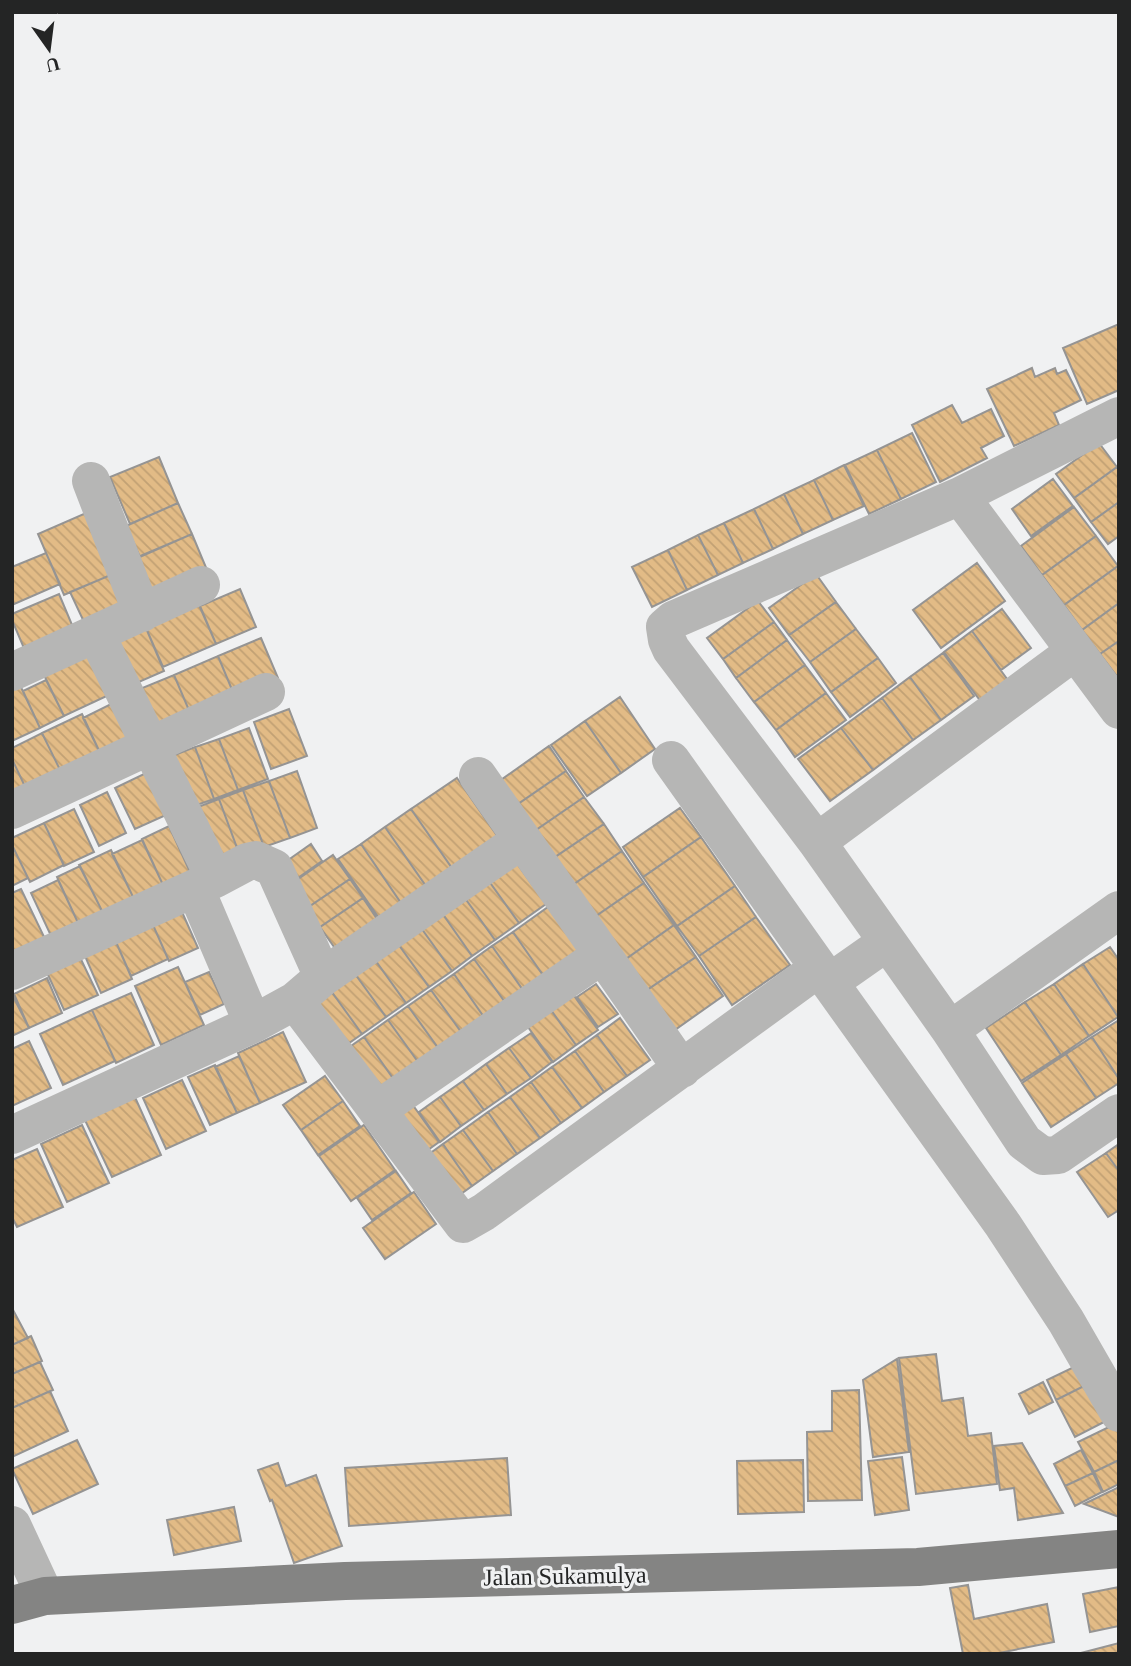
<svg xmlns="http://www.w3.org/2000/svg" width="1131" height="1666" font-family="'Times New Roman',serif">
<style>
.building{fill:url(#building-back-hatch);stroke:#959493;stroke-width:2}
.lines{fill:none;stroke-linecap:round;stroke-linejoin:round}
.minor{stroke:#b6b6b5;stroke-width:38}
.major{stroke:#848483;stroke-width:38}
.labels{text-anchor:middle;stroke-width:6;stroke-linejoin:round;paint-order:stroke}
.street-label{font-size:24px;fill:#242525;stroke:#f0f1f2}
</style>
<defs>
<pattern id="building-back-hatch" width="6" height="6" patternUnits="userSpaceOnUse" patternTransform="scale(1.75)"><rect width="6" height="6" fill="#e2bb86"/><path d="M-1 5l2 2M0 0l6 6M5-1l2 2" fill="none" stroke="#c2a174"/></pattern>
</defs>
<rect width="100%" height="100%" fill="#f0f1f2"/>
<!-- building -->
<path class="building" d="M1119,324v66l-32,14 -24,-56z
M1032,368l3,9 20,-9 2,6 9,-4 15,30 -27,13 5,12 -45,21 -27,-57z
M952,405l10,18 29,-14 13,27 -23,12 6,10 -47,24 -28,-57z
M912,433l24,49 -35,17 -24,-49z
M1099,443l18,24 -43,31 -18,-24z
M877,450l24,49 -32,15 -24,-49z
M159,457l19,46 -48,21 -20,-47z
M844,465l20,41 -31,14 -19,-40z
M1117,467l2,3v32l-28,20 -17,-24z
M1053,479l20,27 -42,30 -19,-27z
M814,480l19,40 -30,14 -19,-40z
M784,494l19,40 -30,15 -19,-40z
M1119,502v34l-11,8 -17,-22z
M178,503l14,31 -52,23 -14,-31z
M1074,507l22,29 -54,39 -21,-29z
M754,509l19,40 -30,14 -19,-40z
M86,513l27,61 -49,21 -26,-61z
M724,523l19,40 -25,12 -20,-40z
M192,534l15,36 -58,25 -16,-36z
M698,535l20,40 -31,15 -19,-40z
M1096,536l22,30 -54,39 -22,-30z
M668,550l19,40 -35,17 -20,-40z
M46,553l14,31 -48,21v-38z
M977,563l28,38 -64,47 -28,-38z
M1118,566l1,37 -37,27 -18,-25z
M113,574l12,30 -41,18 -14,-30z
M816,574l20,28 -47,33 -20,-27z
M240,589l16,38 -40,17 -16,-38z
M59,594l16,38 -49,21 -14,-33v-6z
M758,601l16,21 -51,37 -16,-21z
M836,602l20,27 -46,33 -21,-27z
M1119,603v38l-19,13 -18,-24z
M199,605l17,39 -53,23 -17,-39z
M1002,609l29,39 -30,22 -29,-39z
M774,622l13,18 -51,38 -13,-19z
M146,628l18,43 -32,14 -18,-44z
M856,629l22,29 -47,34 -21,-30z
M972,631l38,52 -28,20 -38,-51z
M261,638l17,40 -43,19 -17,-41z
M787,640l18,25 -51,37 -18,-24z
M1119,641v38l-19,-25z
M92,653l19,41 -47,22 -20,-41z
M943,653l31,43 -33,24 -31,-43z
M218,656l17,41 -44,18 -17,-40z
M878,658l18,25 -46,34 -19,-25z
M805,665l21,28 -50,37 -22,-28z
M174,675l17,40 -39,17 -17,-41z
M910,677l31,43 -28,20 -31,-42z
M46,680l18,36 -24,12 -17,-37z
M19,683l21,45 -28,13v-55z
M826,693l20,27 -51,37 -19,-27z
M620,697l35,52 -34,24 -36,-52z
M882,698l31,42 -40,30 -32,-42z
M113,703l20,42 -30,14 -20,-41z
M289,709l18,47 -36,13 -17,-47z
M82,714l21,45 -39,19 -22,-45z
M585,721l36,52 -34,23 -36,-51z
M249,728l19,51 -30,11 -19,-51z
M841,728l32,42 -43,31 -32,-42z
M42,733l22,45 -35,17 -17,-36v-11z
M219,739l19,51 -24,9 -19,-52z
M549,746l17,25 -51,35 -17,-24z
M195,747l19,52 -23,8 -19,-51z
M12,759l17,36 -17,7z
M297,771l20,57 -27,10 -21,-57z
M566,771l18,26 -51,35 -18,-26z
M146,773l20,42 -31,14 -20,-41z
M457,778l43,62 -46,31 -43,-62z
M269,781l21,57 -26,9 -21,-57z
M243,790l21,57 -24,9 -21,-57z
M107,792l19,41 -27,13 -19,-41z
M584,797l20,27 -52,35 -19,-27z
M219,799l21,57 -29,11 -21,-57z
M680,808l21,29 -58,40 -20,-30z
M74,809l20,43 -30,14 -20,-43z
M411,809l43,62 -26,18 -43,-62z
M44,823l20,42 -34,17 -18,-37v-7z
M604,824l18,27 -51,35 -19,-27z
M169,826l21,46 -27,13 -21,-46z
M385,827l43,62 -25,17 -42,-62z
M701,837l34,49 -58,40 -34,-49z
M142,840l21,45 -29,14 -22,-45z
M311,844l11,17 -27,19 -11,-17z
M361,844l42,62 -22,15 -43,-62z
M12,845l16,33 -16,8z
M111,850l23,49 -31,14 -24,-48z
M622,851l22,32 -51,35 -22,-32z
M333,855l17,24 -43,29 -16,-24z
M513,858l33,46 -27,19 -33,-46z
M80,866l23,47 -24,12 -22,-48z
M486,877l33,46 -24,17 -33,-46z
M350,879l13,19 -43,29 -13,-19z
M58,880l21,45 -27,13 -21,-45z
M644,883l30,42 -51,36 -30,-43z
M735,886l21,31 -57,39 -22,-30z
M21,889l26,54 -35,9v-59z
M462,894l33,46 -23,16 -32,-46z
M363,898l16,24 -42,29 -17,-24z
M548,907l33,46 -36,25 -32,-46z
M440,910l32,46 -20,15 -33,-46z
M182,912l16,36 -29,13 -16,-36z
M756,917l34,48 -58,40 -33,-49z
M153,925l15,34 -37,17 -15,-34z
M419,925l33,46 -23,16 -33,-46z
M674,925l22,32 -52,35 -21,-31z
M513,932l32,46 -20,15 -33,-47z
M396,941l33,46 -23,16 -33,-46z
M116,942l16,37 -31,14 -16,-37z
M492,946l33,47 -18,12 -33,-46z
M1110,947l9,13 -1,57 -35,-53z
M77,951l21,44 -34,15 -20,-44z
M373,957l33,46 -20,14 -33,-46z
M696,957l27,39 -51,36 -28,-40z
M474,959l33,46 -21,15 -32,-46z
M1083,964l35,53 -29,19 -35,-52z
M178,967l26,58 -43,20 -26,-59z
M353,971l33,46 -24,17 -33,-46z
M209,972l15,32 -24,11 -15,-33z
M454,974l32,46 -22,16 -33,-46z
M47,978l15,35 -33,15 -15,-34z
M596,984l22,30 -20,13 -21,-30z
M1054,984l35,52 -28,19 -36,-53z
M568,987l30,43 -22,15 -30,-42z
M329,988l33,46 -23,16 -33,-46z
M431,990l33,46 -23,16 -33,-46z
M131,993l23,52 -38,18 -24,-53z
M12,994l17,34 -17,8z
M1025,1002l36,53 -40,26 -35,-53z
M546,1003l30,42 -23,17 -30,-42z
M408,1006l33,46 -20,14 -33,-46z
M92,1010l23,51 -52,24 -23,-51z
M620,1018l30,42 -23,16 -30,-41z
M388,1020l33,46 -24,18 -33,-47z
M1119,1020v59l-27,-42z
M283,1032l23,50 -46,21 -22,-50z
M531,1033l21,29 -21,16 -22,-30z
M597,1035l30,41 -23,16 -29,-41z
M364,1037l33,47 -23,16 -33,-47z
M1092,1037l27,42v4l-23,15 -30,-44z
M29,1041l22,47 -39,18v-57z
M509,1048l22,30 -24,16 -21,-30z
M575,1051l29,41 -22,16 -30,-41z
M1066,1054l30,44 -45,29 -29,-44z
M239,1056l21,47 -23,10 -22,-46z
M486,1064l21,30 -23,16 -21,-29z
M215,1065l22,48 -27,12 -22,-48z
M552,1067l30,41 -21,15 -30,-41z
M325,1076l18,25 -42,29 -18,-25z
M182,1080l24,51 -40,18 -23,-51z
M463,1081l21,29 -23,16 -21,-29z
M531,1082l30,41 -21,15 -30,-41z
M134,1095l27,60 -49,22 -28,-59z
M440,1097l21,29 -21,16 -21,-30z
M510,1097l30,41 -23,16 -29,-42z
M343,1101l17,25 -42,29 -17,-25z
M410,1101l29,41 -21,15 -29,-40z
M488,1112l29,42 -24,17 -30,-41z
M82,1125l27,58 -42,19 -26,-58z
M364,1125l31,45 -44,31 -32,-45z
M463,1130l30,41 -21,15 -29,-42z
M443,1144l29,42 -21,15 -30,-41z
M1119,1144v27l-13,-18z
M37,1149l26,58 -46,20 -5,-10v-57z
M1106,1153l13,18v39l-11,7 -31,-45z
M396,1171l15,22 -39,27 -15,-22z
M414,1192l22,32 -51,35 -22,-31z
M12,1308l16,30 -16,7z
M31,1336l11,25 -30,13v-29z
M936,1354l6,47 21,-3 5,38 23,-3 6,51 -81,10 -17,-136z
M897,1359l12,93 -36,5 -10,-77z
M40,1362l13,28 -41,18v-34z
M1076,1366l10,19 -30,15 -9,-20z
M1043,1382l10,20 -24,12 -10,-20z
M1086,1385l18,37 -29,15 -19,-37z
M859,1390l3,110 -54,1 -1,-69 25,-1v-40z
M50,1391l18,40 -56,26v-49z
M1115,1424l4,7v29l-25,12 -16,-30z
M77,1440l21,44 -65,30 -21,-45z
M1022,1443l41,70 -45,7 -4,-32 -14,2 -6,-44z
M1081,1450l12,23 -28,13 -11,-22z
M902,1457l7,53 -34,5 -7,-54z
M507,1458l4,57 -162,11 -4,-58z
M803,1460l1,52 -66,2 -1,-53z
M1119,1460v24l-16,8 -9,-20z
M278,1463l8,23 30,-11 26,71 -48,17 -22,-63 -2,1 -12,-31z
M1093,1473l9,19 -27,14 -10,-20z
M1119,1487v30l-35,-13z
M234,1507l7,34 -67,14 -7,-35z
M968,1585l6,34 73,-15 7,38 -60,12h-31l-13,-66z
M1119,1587v39l-29,6 -7,-38z
M1119,1643v11h-42z"/>
<g class="lines">
<!-- minor -->
<path class="minor" d="M1119,416l-159,80 -287,124 -8,7 2,13 4,9 146,193 133,188 74,112 19,14 15,-1 61,-42
M91,481l51,132
M960,496l159,214
M96,634l119,245
M12,672l189,-87
M671,760l148,208
M478,776l204,293
M12,810l254,-118
M817,842l257,-190
M195,888l58,136
M12,971l203,-92 32,-17 9,-2 18,8 49,109
M830,982l57,-40
M295,1001l168,223 21,-12 335,-244 184,257 63,96 53,92
M950,1030l169,-120
M377,1110l225,-155
M12,1135l241,-111 42,-23 28,-24 187,-129
M12,1525l33,71"/>
<!-- major -->
<path class="major" d="M12,1605l33,-9 300,-15 573,-14 201,-18"/>
</g>
<g class="labels">
<!-- street labels -->
<g class="street-label">
<text transform="translate(565 1576) rotate(-1)" y="8">Jalan Sukamulya</text>
</g>
</g>
<!-- border -->
<rect width="1131" height="1666" fill="none" stroke="#242525" stroke-width="28"/>
<!-- north arrow -->
<g transform="translate(49 49) rotate(166)" stroke="#f0f1f2" stroke-width="5" paint-order="stroke">
<path d="M0-5L12 26L0 18L-12 26Z" fill="#242525"/>
<text y="-10" font-size="19" font-weight="bold" text-anchor="middle" fill="#242525">U</text>
</g>
</svg>
